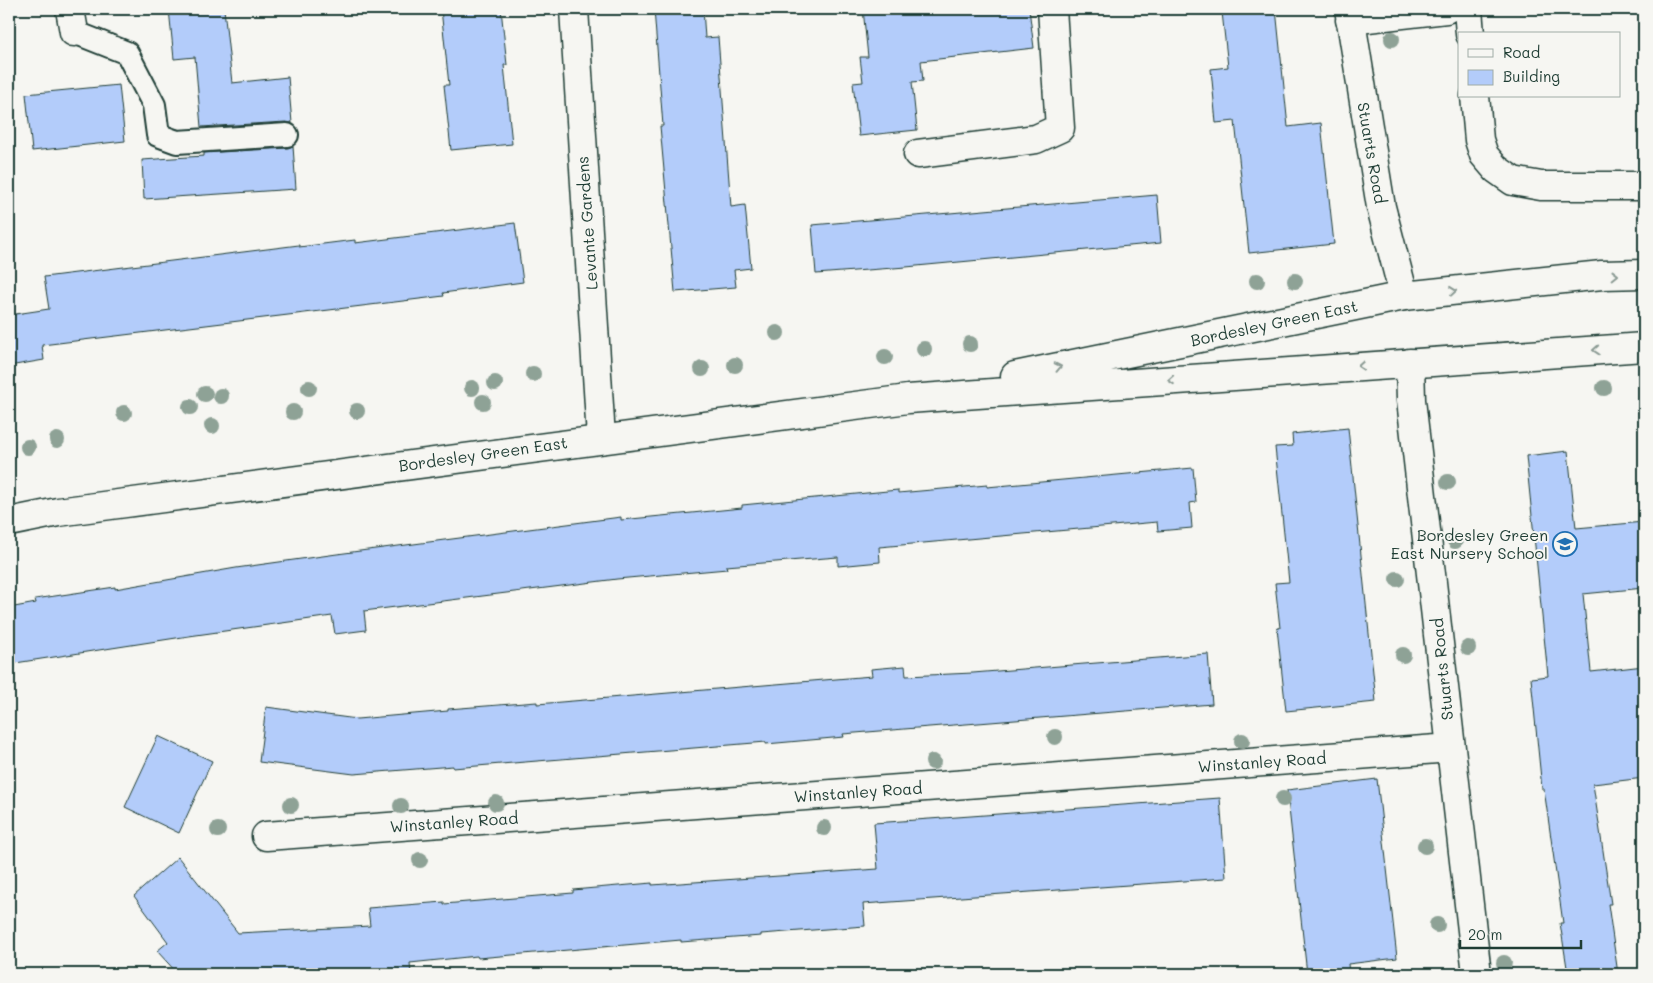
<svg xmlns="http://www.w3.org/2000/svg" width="1653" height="983" font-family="Mali,sans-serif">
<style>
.building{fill:#b3ccfa;stroke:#1f3d34}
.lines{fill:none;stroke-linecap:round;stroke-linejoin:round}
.lane-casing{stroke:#1f3d34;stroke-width:26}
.street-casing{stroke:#1f3d34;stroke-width:31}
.secondary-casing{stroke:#1f3d34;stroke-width:31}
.lane{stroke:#f6f6f2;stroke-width:22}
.street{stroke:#f6f6f2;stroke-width:28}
.secondary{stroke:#f6f6f2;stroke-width:28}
.tree{fill:#8ea296}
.oneway{stroke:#8a9a93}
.labels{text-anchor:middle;stroke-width:4;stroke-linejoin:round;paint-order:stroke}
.street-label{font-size:16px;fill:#1f3d34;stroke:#f6f6f2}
.poi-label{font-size:16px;fill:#1f3d34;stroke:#f6f6f2;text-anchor:end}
</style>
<rect width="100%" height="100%" fill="#f6f6f2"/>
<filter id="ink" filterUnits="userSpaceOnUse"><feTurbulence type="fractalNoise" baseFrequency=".02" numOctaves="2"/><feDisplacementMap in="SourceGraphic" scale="10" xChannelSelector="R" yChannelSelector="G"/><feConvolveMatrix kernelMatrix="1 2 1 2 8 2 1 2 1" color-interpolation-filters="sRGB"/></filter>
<g filter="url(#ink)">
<!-- building -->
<path class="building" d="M169,9h55l8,74 56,-6 4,46 -6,-1 -85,5 -6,-70 -21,2z
M441,9h60l6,56h-3l8,79 -61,6 -7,-65h5z
M654,9h49l2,29 13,-1 13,170 14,-2 6,63 -17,2 2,17 -61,5 -15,-166h3z
M863,9h166l5,39 -113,13 2,20 -11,1 5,48 -58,6 -6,-53 10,-1 -3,-25h8z
M1250,9h26l12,118 33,-4 13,121 -85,9 -14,-132 -19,2 -5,-54 17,-2 -6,-55z
M119,85l6,56 -93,10 -6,-57z
M293,146l3,43 -152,10 -2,-39 62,-4v-3l84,-5z
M1157,195l4,48 -255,24 -90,7 -4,-49z
M515,223l8,59 -80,11 1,3 -402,49 2,15 -35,6v-51l40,-6 -5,-32 255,-32v2l56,-7v3z
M1348,428l28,274 -90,9 -9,-83h3l-5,-45 14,-1 -14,-135 18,-1 -1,-12z
M1568,451l8,77 68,-6v66l-61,6 8,78 53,-6v112l-51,6 18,120h-3l10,70h-50l-8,-51h3l-19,-134h-2l-11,-111 17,-2 -22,-220z
M1193,468l3,34 -6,1 2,25 -34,3 -1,-9 -278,25 1,15 -42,4v-9l-112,9 1,3 -110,10 -253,32 2,19 -31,4 -3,-18 -143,20 -180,28v-56l27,-5 -1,-4 80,-12v2l121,-21 101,-14 284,-37v3l121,-12v-3l156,-15v3l89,-8v2z
M1208,654l4,50 -369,30 1,3 -78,7v-2l-313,26v-2l-99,8 -95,-12 7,-55 91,12 91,-8v-2l89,-7v2l335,-28 -1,-7 34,-3 1,10 67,-3z
M158,736l54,25 -33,72 -54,-26z
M1377,779l20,179 -49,6 1,10h-42l-20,-184z
M1220,798l6,80 -363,26 2,22 -104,8v2l-80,6v-2l-203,18 -1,-2 -67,7 1,11h-233l-21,-23 11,-9 -34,-46 44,-39 60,76 132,-7 -2,-18 76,-6v2l129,-11v-3l79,-7v2l226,-16 -4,-46z"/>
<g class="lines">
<defs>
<path id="lane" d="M74,32l53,21 27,52 4,30 19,7 110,-7"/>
<path id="street" d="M70,9l4,23
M574,9l27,429
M1349,9l32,198 23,89
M1468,9l2,25
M1350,20l96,-11
M1475,96l4,44 5,15 12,14 17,12 28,5h103
M918,154l118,-15 24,-11 -8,-119
M1410,363l1,37 66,574
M266,836l1185,-88"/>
<path id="secondary" d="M1015,376l389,-80 198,-21 42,-1
M9,522l49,-10 850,-113 736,-52"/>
</defs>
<!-- lane casing -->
<use href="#lane" class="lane-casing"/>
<!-- street casing -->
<use href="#street" class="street-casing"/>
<!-- secondary casing -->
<use href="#secondary" class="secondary-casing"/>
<!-- lane -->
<use href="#lane" class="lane"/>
<!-- street -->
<use href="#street" class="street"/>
<!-- secondary -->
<use href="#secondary" class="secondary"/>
</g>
<!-- trees -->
<g class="tree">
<circle cx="1392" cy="39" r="8"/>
<circle cx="1257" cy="281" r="8"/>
<circle cx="1295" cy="281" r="8"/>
<circle cx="777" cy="333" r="8"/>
<circle cx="970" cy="344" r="8"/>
<circle cx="924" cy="349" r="8"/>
<circle cx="885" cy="357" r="8"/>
<circle cx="735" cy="365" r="8"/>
<circle cx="702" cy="369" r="8"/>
<circle cx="533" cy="374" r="8"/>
<circle cx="495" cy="383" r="8"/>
<circle cx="309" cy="388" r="8"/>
<circle cx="472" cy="388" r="8"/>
<circle cx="1604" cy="388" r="8"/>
<circle cx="205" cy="394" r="8"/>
<circle cx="221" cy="396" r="8"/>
<circle cx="483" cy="402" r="8"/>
<circle cx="190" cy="407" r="8"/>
<circle cx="357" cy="411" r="8"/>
<circle cx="293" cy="412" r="8"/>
<circle cx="124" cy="413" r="8"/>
<circle cx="212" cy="426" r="8"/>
<circle cx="57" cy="440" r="8"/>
<circle cx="28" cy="447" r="8"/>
<circle cx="1448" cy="482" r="8"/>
<circle cx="1455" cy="541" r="8"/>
<circle cx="1397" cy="579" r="8"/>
<circle cx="1468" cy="648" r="8"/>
<circle cx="1403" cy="655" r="8"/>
<circle cx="1055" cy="737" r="8"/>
<circle cx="1242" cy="741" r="8"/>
<circle cx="933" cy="762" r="8"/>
<circle cx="1283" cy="799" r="8"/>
<circle cx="496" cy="803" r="8"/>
<circle cx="291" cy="805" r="8"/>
<circle cx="401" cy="806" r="8"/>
<circle cx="824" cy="828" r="8"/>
<circle cx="218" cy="830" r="8"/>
<circle cx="1425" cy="846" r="8"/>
<circle cx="420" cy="860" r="8"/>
<circle cx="1437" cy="925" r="8"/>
<circle cx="1504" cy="963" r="8"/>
</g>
<!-- one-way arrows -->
<defs><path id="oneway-chevron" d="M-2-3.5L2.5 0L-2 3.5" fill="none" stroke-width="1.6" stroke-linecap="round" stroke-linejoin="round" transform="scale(1.25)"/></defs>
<g class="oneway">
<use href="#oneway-chevron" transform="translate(1615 275) rotate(-1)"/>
<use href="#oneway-chevron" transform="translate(1453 291) rotate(-6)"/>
<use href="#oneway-chevron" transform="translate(1596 350) rotate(176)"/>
<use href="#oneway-chevron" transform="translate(1361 366) rotate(176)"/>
<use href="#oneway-chevron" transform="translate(1058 367) rotate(-12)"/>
<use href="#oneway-chevron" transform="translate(1171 380) rotate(176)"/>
</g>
</g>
<!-- icons -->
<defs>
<symbol id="school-ring" viewBox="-11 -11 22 22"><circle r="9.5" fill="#f6f6f2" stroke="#1f6fb2" stroke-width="1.5"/><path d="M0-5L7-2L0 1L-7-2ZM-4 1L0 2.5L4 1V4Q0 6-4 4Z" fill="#1f6fb2"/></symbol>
</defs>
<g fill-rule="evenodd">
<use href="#school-ring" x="1551" y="530" width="28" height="28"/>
</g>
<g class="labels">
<!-- street labels -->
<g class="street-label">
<text transform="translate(1372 153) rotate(80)" y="6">Stuarts Road</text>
<text transform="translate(587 223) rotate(-94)" y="6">Levante Gardens</text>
<text transform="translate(1274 323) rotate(-12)" y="6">Bordesley Green East</text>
<text transform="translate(483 454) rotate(-8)" y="6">Bordesley Green East</text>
<text transform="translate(1442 669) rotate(-96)" y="6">Stuarts Road</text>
<text transform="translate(1262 762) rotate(-4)" y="6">Winstanley Road</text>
<text transform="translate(858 792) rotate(-4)" y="6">Winstanley Road</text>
<text transform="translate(454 822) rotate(-4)" y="6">Winstanley Road</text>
</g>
<!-- poi labels -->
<g class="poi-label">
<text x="1548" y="541">Bordesley Green<tspan x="1548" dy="18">East Nursery School</tspan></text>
</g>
</g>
<!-- margin -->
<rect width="1653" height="983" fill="none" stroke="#f6f6f2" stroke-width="30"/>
<rect x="15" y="15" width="1623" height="953" fill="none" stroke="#1f3d34" stroke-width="2" filter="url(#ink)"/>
<!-- legend -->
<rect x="1458" y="32" width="162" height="65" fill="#f6f6f2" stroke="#a0aca6"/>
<rect x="1468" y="49" width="25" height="8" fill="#f6f6f2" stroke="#a0aca6"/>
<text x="1503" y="58" font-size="15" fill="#1f3d34">Road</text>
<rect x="1468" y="70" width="25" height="15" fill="#b3ccfa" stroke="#a0aca6"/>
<text x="1503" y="82" font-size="15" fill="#1f3d34">Building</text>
<!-- scale -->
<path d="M1460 940v8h121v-8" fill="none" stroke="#1f3d34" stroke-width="2.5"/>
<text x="1468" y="940" font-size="15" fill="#1f3d34" stroke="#f6f6f2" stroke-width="4" paint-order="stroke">20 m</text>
</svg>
